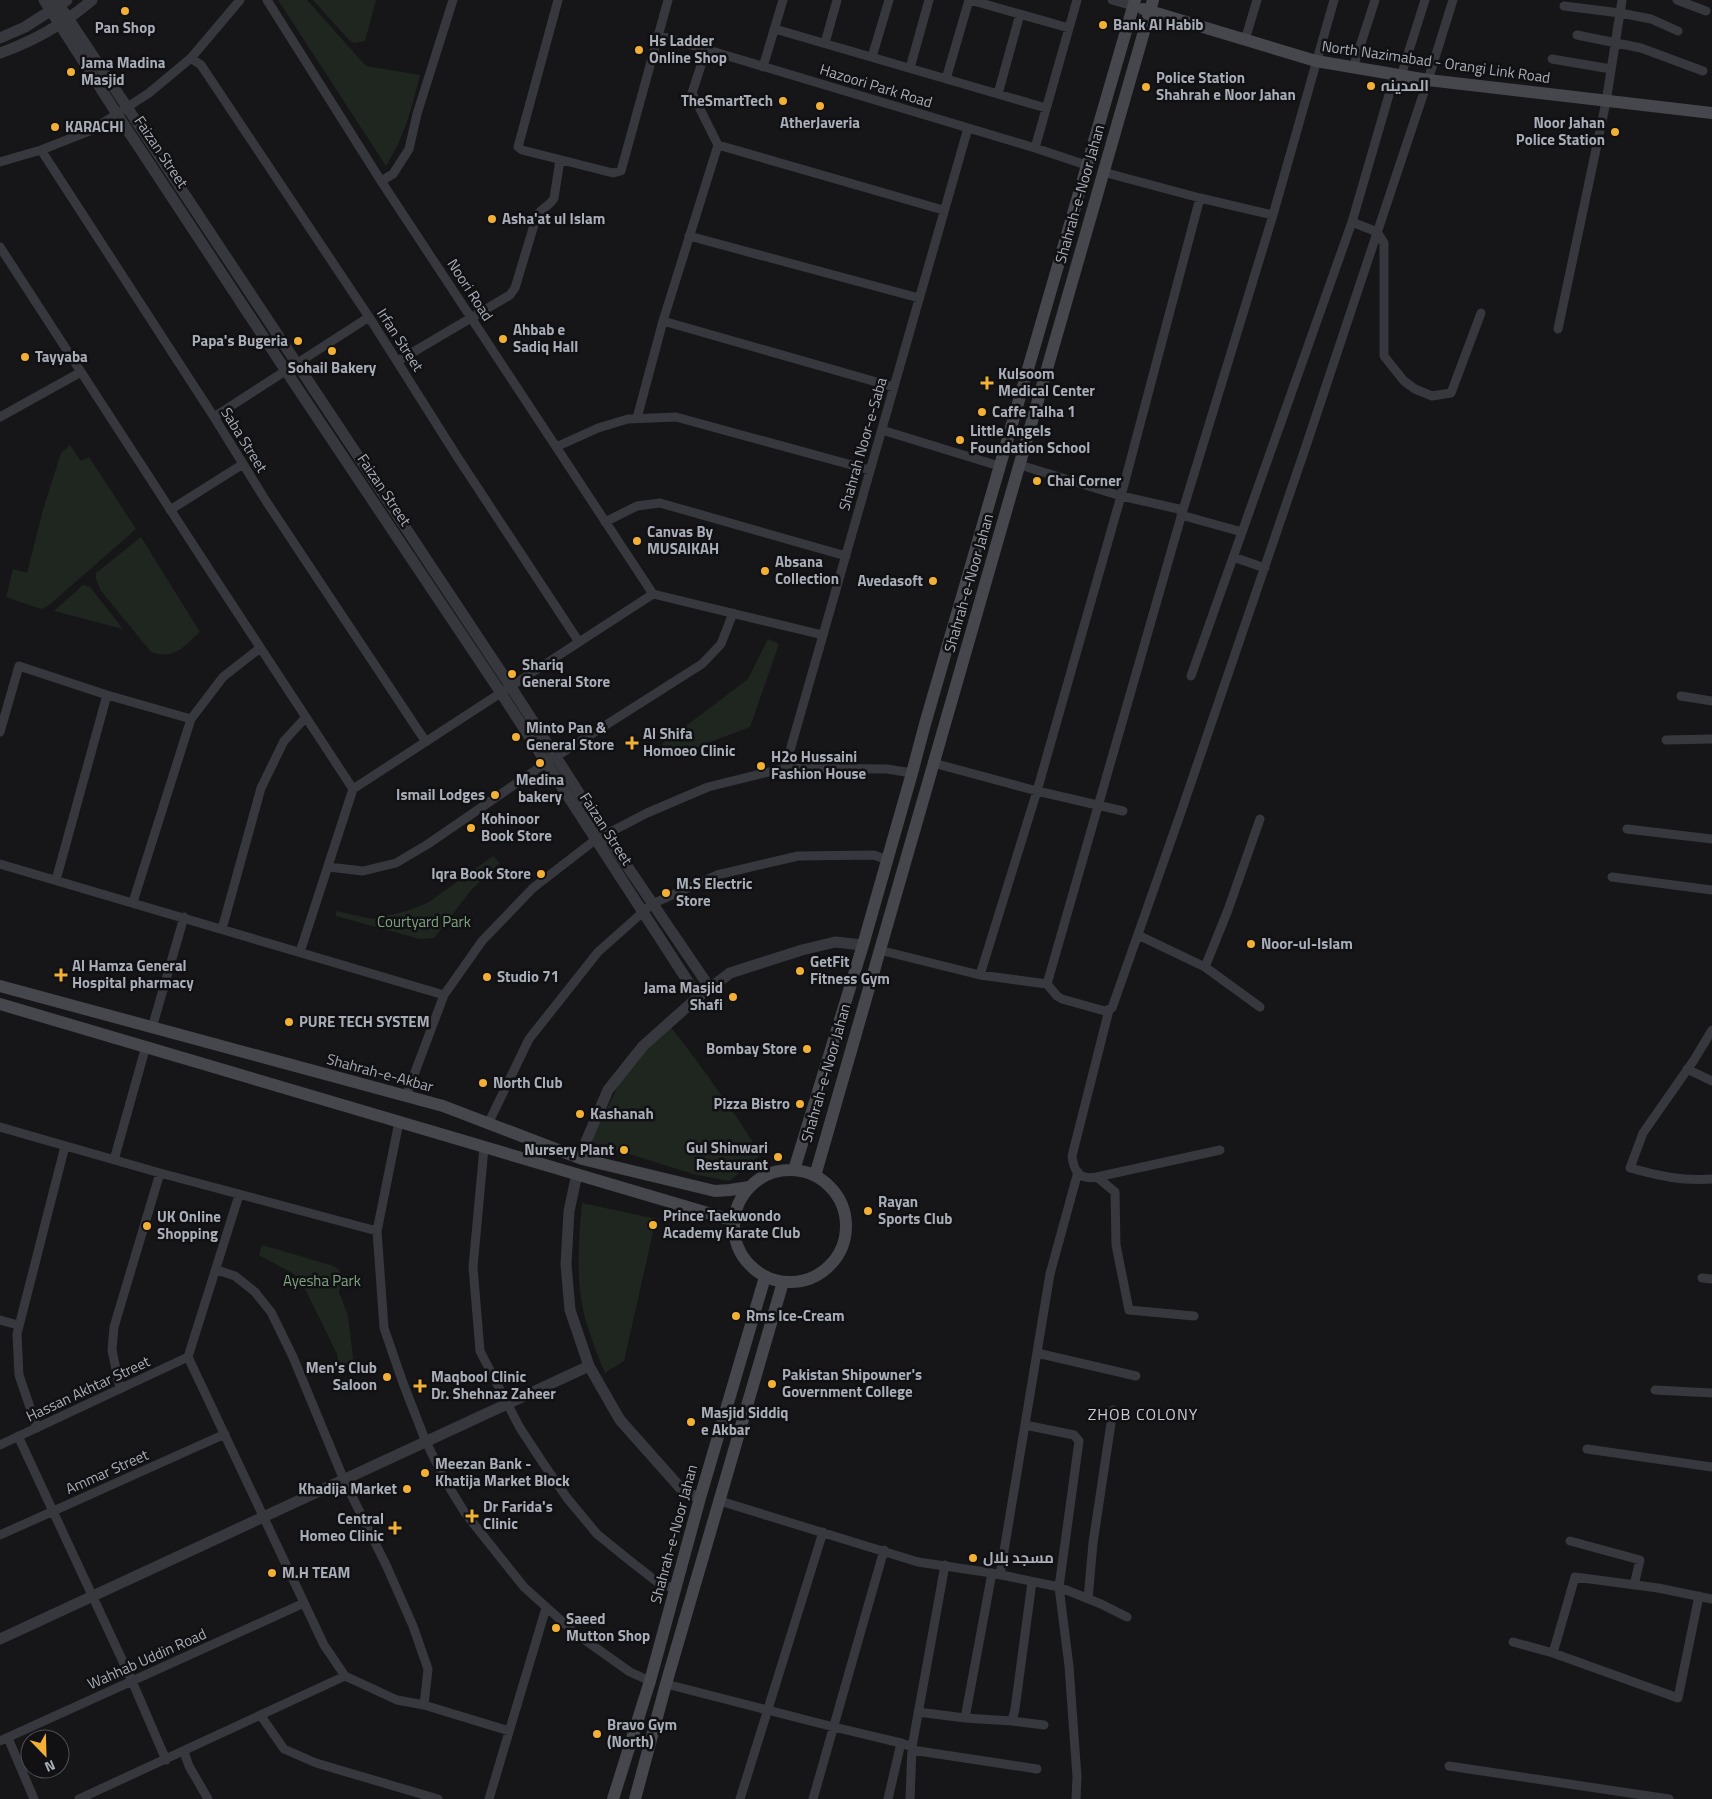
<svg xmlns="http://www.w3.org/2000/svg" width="1712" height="1799" font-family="'Titillium Web',Cairo,sans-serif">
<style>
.green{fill:#1e261f}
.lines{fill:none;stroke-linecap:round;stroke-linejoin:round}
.minor{stroke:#37383d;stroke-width:9}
.tertiary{stroke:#37383d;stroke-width:11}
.secondary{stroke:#45474d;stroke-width:12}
.poi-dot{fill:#f2b134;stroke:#111113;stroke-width:2}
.labels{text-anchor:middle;stroke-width:5;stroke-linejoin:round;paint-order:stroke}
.poi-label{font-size:15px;font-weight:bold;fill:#a8adb8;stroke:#111113;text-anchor:start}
.street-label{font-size:15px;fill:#a8adb8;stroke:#111113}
.park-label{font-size:15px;fill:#7fa381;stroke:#111113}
.neighbourhood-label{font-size:16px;letter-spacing:1px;fill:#c9ccd4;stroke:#111113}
</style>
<rect width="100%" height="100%" fill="#161618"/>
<!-- green -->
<path class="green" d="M278,0h29l59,66 54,9c-9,35 -15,60 -34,91z
M313,0h63l-11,41 -11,2 -5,-3z
M70,445l11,16 8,-4 47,72 -88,77 -7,3 -35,-12 7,-28 14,4 16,-63 18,-57z
M141,537l59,95c-17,15 -25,28 -49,20l-50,-61 -5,-12v-6z
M83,585l7,2 33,42 -69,-18z
M768,639l11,5 -29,83 -80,30 -8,-13 86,-65z
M493,856l7,7 -28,26 -38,49 -14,1 -84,-23v-5l36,8 35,-8 22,-9z
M670,1026c33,42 63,84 91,129l-16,11 -7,8 -9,7 -36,-7 -102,-32 29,-60 23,-30z
M582,1203l74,16 -32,142 -19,12c-8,-20 -20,-48 -23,-70 -6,-31 -3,-68 0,-100z
M262,1245l72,21 6,5 2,9 -3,12 9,24 6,49 -15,11 -5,-13 4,-2 -1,-7 -32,-65 -11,-15 -35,-19z"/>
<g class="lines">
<!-- minor -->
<path class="minor" d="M267,0l114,181 272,413
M558,0l-40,147 4,3 91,23 8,-2 47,-171
M970,0l99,28
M1112,0l21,6
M1677,0l29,11
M1564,6l56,7 31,6 27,12
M775,29l271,79
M658,35l377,113 51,17
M1577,35l64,13 62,23
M1245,40l12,-40
M825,43l12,-43
M872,57l17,-57
M191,58l10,7 168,252 89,141 121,184
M1552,59l59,10
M763,67l20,-67
M910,68l19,-68
M1353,68l22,-68
M1401,76l24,-76
M946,79l23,-79
M998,94l22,-80
M718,145l225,65
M1035,148l42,-148
M41,150l173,267 52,84 160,241
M0,162l41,-12 51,-20 57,-37 42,-35 49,-58
M1103,172l97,26 73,17
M381,181l12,-7 16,-25 8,-35 36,-114
M1352,222l25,10 7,11v113l20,25 11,8 17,7 19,-3 30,-80
M689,236l230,62
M0,247l214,330 139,212
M663,321l231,66
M1558,329l48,-227 16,-102
M398,361l112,-66 5,-7 22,-73c5,-7 14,-10 17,-17l6,-38
M0,417l81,-45
M214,417l155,-100
M637,418l26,-97 55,-176 -26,-52 14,-43
M882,430l117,36
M556,447l42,-19 30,-9 48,-2 194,53
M1020,465l101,31 62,14
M170,510l73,-46
M1181,515l61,17
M605,522l32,-16 23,-3 186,53
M1233,557l32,11
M1191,676l161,-454 43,-148
M1681,696l31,5
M0,732l19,-66 88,29 84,24
M1666,740l46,-1
M933,763l104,28 86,20
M785,768l183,-640
M1627,829l85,10
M0,864l444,131
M328,867l35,4 33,-8 32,-19 118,-81 156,-99 19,-20 12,-31
M1612,877l100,13
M56,880l51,-185
M133,902l58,-183 32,-42 37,-29
M222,929l39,-141 23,-47 22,-24
M1138,935l67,32 55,40
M879,950l101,25 67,9 10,12 5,3 43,12 7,-3 68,-193 126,-369 122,-366 25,-80
M300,952l53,-163 300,-195 170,41
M1205,967l23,-57 32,-91
M980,975l57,-184 84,-295 79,-298
M1047,984l136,-474 90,-295 61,-215
M1109,1010l-37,146c2,17 8,24 25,21l123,-27
M152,1028l32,-111
M1712,1030l-18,30 -51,73 -13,35c31,8 49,13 82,11
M1687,1069l25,12
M406,1096l38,-101 38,-54 51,-53 62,-48 52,-27 61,-26 77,-19 102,1 25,4
M399,1122l-22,109 7,97 19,55 23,59 20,40 19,31 59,74 51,46 55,39 20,9
M488,1124l41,-85 69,-87 54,-48 65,-29 81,-19 76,-1 13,5
M0,1127l160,46 217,58
M484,1148l-11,119 7,84 40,77 23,35 24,35 30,36 32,26 32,25 15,3
M114,1160l32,-114
M1097,1177l18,15 1,53 13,65 65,6
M239,1195l-51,162 136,288 21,31 52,24 27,5 85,26
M217,1270l18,6 20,16 16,20 22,45 51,123 43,87 26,59 15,43 -4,36
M1702,1278l10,1
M0,1320l18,5
M1037,1353l99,23
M120,1389l-8,-39 2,-23 46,-154
M1655,1390l57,3
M1025,1425l49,10 5,6 -20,146 10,79 8,111 -1,22
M37,1428l-18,-53 -2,-41 48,-188
M18,1436l114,245 34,79
M0,1445l188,-88
M1587,1449l125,18
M720,1501l198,61 74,11 67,14 42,17 26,13
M0,1535l225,-101
M1570,1541l70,19 -6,25
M1000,1575l50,-301 28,-102
M1088,1599l5,-56 20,-133
M1513,1642l40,11 125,45 21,-102
M1553,1653l22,-76 83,11 54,11
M666,1684l168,43 67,16 11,4
M918,1712l47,6 47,3 3,-12 17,-127
M261,1716l23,33 32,14 122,36
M965,1718l27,-145
M1012,1721l32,4
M8,1738l26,61
M0,1741l304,-138
M912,1750l125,19
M184,1752l5,14 19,33
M1449,1766l220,33
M79,1799l266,-123
M489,1799l57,-191
M740,1799l83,-267
M813,1799l71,-249
M888,1799l13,-56
M910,1799l2,-52 33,-182"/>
<!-- tertiary -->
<path class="tertiary" d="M44,0l73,114 169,257 215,322 197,304
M56,0l455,687 95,148 104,153
M0,38l25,-11 42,-27
M0,53c34,-12 64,-29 92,-53
M582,1159l3,-15 23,-54 35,-44 55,-49 32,-24 72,-23 33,-8 28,3
M577,1174l-8,37 -3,53 4,46 19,56 31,54 64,72 16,6
M0,1639l589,-273"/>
<!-- secondary -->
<path class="secondary" d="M1143,9l173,52 112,19 284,33
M0,986l443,120 139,53 133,32 15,-1 19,-3
M0,1004l735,217
M794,1170l69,-225 49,-172 13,-49 210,-724
M734 1226a56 56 0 1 1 112 0a56 56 0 1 1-112 0Z
M815,1176l338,-1176
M613,1799l37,-118 50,-183 65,-221
M635,1799l31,-115 117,-402"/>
</g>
<!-- markers -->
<g class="poi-dot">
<circle cx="125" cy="11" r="5"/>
<circle cx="1103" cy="25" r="5"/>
<circle cx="639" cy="50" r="5"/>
<circle cx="71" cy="72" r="5"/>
<circle cx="1371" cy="86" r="5"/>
<circle cx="1146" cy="87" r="5"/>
<circle cx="783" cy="101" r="5"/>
<circle cx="820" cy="106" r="5"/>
<circle cx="55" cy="127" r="5"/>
<circle cx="1615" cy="132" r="5"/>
<circle cx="492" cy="219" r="5"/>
<circle cx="503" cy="339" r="5"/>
<circle cx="298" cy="341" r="5"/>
<circle cx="332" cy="351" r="5"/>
<circle cx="25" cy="357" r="5"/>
<path d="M984.5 375.5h5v5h5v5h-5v5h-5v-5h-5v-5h5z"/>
<circle cx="982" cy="412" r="5"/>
<circle cx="960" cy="440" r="5"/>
<circle cx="1037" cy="481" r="5"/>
<circle cx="637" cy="541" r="5"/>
<circle cx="765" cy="571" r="5"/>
<circle cx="933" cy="581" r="5"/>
<circle cx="512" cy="674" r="5"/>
<circle cx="516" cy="737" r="5"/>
<path d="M629.5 735.5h5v5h5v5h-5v5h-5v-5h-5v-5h5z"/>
<circle cx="540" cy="763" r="5"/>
<circle cx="761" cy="766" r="5"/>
<circle cx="495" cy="795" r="5"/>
<circle cx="471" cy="828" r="5"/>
<circle cx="541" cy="874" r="5"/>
<circle cx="666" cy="893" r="5"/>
<circle cx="1251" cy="944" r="5"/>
<circle cx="800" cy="971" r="5"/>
<path d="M58.5 967.5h5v5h5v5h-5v5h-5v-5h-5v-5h5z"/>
<circle cx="487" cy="977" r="5"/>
<circle cx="733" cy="997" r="5"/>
<circle cx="289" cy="1022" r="5"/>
<circle cx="807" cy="1049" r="5"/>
<circle cx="483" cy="1083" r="5"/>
<circle cx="800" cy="1104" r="5"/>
<circle cx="580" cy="1114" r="5"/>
<circle cx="624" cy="1150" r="5"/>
<circle cx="778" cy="1157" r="5"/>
<circle cx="868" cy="1211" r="5"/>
<circle cx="653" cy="1225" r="5"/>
<circle cx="147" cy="1226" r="5"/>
<circle cx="736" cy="1316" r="5"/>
<circle cx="387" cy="1377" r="5"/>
<circle cx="772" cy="1384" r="5"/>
<path d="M417.5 1378.5h5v5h5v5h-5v5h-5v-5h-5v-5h5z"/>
<circle cx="691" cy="1422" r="5"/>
<circle cx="425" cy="1473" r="5"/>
<circle cx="407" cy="1489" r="5"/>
<path d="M469.5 1508.5h5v5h5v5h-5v5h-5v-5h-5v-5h5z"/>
<path d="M392.5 1520.5h5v5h5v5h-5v5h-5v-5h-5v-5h5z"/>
<circle cx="973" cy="1558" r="5"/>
<circle cx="272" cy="1573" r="5"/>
<circle cx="556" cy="1628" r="5"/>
<circle cx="597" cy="1734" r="5"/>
</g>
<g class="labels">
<!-- poi labels -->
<g class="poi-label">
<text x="1113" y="30">Bank Al Habib</text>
<text x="125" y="33" text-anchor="middle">Pan Shop</text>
<text x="649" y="46">Hs Ladder<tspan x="649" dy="17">Online Shop</tspan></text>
<text x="81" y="68">Jama Madina<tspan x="81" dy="17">Masjid</tspan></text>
<text x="1156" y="83">Police Station<tspan x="1156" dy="17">Shahrah e Noor Jahan</tspan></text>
<text x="1381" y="91">المدینہ</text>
<text x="773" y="106" text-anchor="end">TheSmartTech</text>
<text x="820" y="128" text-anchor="middle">AtherJaveria</text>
<text x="1605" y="128" text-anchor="end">Noor Jahan<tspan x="1605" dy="17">Police Station</tspan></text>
<text x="65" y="132">KARACHI</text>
<text x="502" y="224">Asha'at ul Islam</text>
<text x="513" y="335">Ahbab e<tspan x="513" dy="17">Sadiq Hall</tspan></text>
<text x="288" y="346" text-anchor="end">Papa's Bugeria</text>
<text x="35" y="362">Tayyaba</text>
<text x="332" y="373" text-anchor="middle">Sohail Bakery</text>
<text x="998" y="379">Kulsoom<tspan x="998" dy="17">Medical Center</tspan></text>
<text x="992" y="417">Caffe Talha 1</text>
<text x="970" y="436">Little Angels<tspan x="970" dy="17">Foundation School</tspan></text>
<text x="1047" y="486">Chai Corner</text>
<text x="647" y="537">Canvas By<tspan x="647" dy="17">MUSAIKAH</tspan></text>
<text x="775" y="567">Absana<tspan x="775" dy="17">Collection</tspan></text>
<text x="923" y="586" text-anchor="end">Avedasoft</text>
<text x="522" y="670">Shariq<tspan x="522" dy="17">General Store</tspan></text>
<text x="526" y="733">Minto Pan &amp;<tspan x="526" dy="17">General Store</tspan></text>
<text x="643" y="739">Al Shifa<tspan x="643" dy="17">Homoeo Clinic</tspan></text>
<text x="771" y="762">H2o Hussaini<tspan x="771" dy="17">Fashion House</tspan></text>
<text x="540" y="785" text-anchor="middle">Medina<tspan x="540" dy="17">bakery</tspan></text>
<text x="485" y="800" text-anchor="end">Ismail Lodges</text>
<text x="481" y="824">Kohinoor<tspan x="481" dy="17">Book Store</tspan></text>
<text x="531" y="879" text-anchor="end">Iqra Book Store</text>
<text x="676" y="889">M.S Electric<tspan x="676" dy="17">Store</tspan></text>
<text x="1261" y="949">Noor-ul-Islam</text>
<text x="810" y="967">GetFit<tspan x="810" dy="17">Fitness Gym</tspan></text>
<text x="72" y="971">Al Hamza General<tspan x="72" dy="17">Hospital pharmacy</tspan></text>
<text x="497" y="982">Studio 71</text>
<text x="723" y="993" text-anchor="end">Jama Masjid<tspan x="723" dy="17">Shafi</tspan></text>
<text x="299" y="1027">PURE TECH SYSTEM</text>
<text x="797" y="1054" text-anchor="end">Bombay Store</text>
<text x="493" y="1088">North Club</text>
<text x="790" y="1109" text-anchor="end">Pizza Bistro</text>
<text x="590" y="1119">Kashanah</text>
<text x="768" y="1153" text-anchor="end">Gul Shinwari<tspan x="768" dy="17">Restaurant</tspan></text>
<text x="614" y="1155" text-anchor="end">Nursery Plant</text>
<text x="878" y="1207">Rayan<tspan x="878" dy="17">Sports Club</tspan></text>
<text x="663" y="1221">Prince Taekwondo<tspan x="663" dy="17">Academy Karate Club</tspan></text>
<text x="157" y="1222">UK Online<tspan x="157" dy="17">Shopping</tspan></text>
<text x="746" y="1321">Rms Ice-Cream</text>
<text x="377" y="1373" text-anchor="end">Men's Club<tspan x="377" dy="17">Saloon</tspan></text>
<text x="782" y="1380">Pakistan Shipowner's<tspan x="782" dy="17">Government College</tspan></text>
<text x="431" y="1382">Maqbool Clinic<tspan x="431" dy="17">Dr. Shehnaz Zaheer</tspan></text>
<text x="701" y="1418">Masjid Siddiq<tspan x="701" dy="17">e Akbar</tspan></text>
<text x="435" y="1469">Meezan Bank -<tspan x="435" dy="17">Khatija Market Block</tspan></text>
<text x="397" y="1494" text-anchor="end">Khadija Market</text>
<text x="483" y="1512">Dr Farida's<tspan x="483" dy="17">Clinic</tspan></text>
<text x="384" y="1524" text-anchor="end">Central<tspan x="384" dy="17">Homeo Clinic</tspan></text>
<text x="983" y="1563">مسجد بلال</text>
<text x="282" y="1578">M.H TEAM</text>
<text x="566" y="1624">Saeed<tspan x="566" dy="17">Mutton Shop</tspan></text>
<text x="607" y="1730">Bravo Gym<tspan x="607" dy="17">(North)</tspan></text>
</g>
<!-- street labels -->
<g class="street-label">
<text transform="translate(1436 62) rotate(8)" y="5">North Nazimabad - Orangi Link Road</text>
<text transform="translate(876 86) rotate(17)" y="5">Hazoori Park Road</text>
<text transform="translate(161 152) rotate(56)" y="5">Faizan Street</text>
<text transform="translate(1080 194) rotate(-74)" y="5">Shahrah-e-Noor Jahan</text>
<text transform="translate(470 290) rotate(57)" y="5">Noori Road</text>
<text transform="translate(400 340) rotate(57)" y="5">Irfan Street</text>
<text transform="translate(244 440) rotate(58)" y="5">Saba Street</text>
<text transform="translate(863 444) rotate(-74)" y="5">Shahrah Noor-e-Saba</text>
<text transform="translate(384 490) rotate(56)" y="5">Faizan Street</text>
<text transform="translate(969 583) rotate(-74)" y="5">Shahrah-e-Noor Jahan</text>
<text transform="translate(606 829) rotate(57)" y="5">Faizan Street</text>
<text transform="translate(380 1073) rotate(15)" y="5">Shahrah-e-Akbar</text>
<text transform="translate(826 1073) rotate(-74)" y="5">Shahrah-e-Noor Jahan</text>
<text transform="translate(88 1389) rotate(-25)" y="5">Hassan Akhtar Street</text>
<text transform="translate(107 1472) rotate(-24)" y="5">Ammar Street</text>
<text transform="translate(674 1534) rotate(-75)" y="5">Shahrah-e-Noor Jahan</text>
<text transform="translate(147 1659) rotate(-24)" y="5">Wahhab Uddin Road</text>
</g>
<!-- park labels -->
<g class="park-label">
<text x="424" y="927">Courtyard Park</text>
<text x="322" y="1286">Ayesha Park</text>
</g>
<!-- neighbourhood labels -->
<g class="neighbourhood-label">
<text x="1143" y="1420">ZHOB COLONY</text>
</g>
</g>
<!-- north arrow -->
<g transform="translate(45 1754) rotate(157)"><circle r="24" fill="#111113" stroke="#4d4f55"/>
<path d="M0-4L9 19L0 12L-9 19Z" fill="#f2b134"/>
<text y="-8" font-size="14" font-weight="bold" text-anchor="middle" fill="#a8adb8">N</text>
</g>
</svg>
